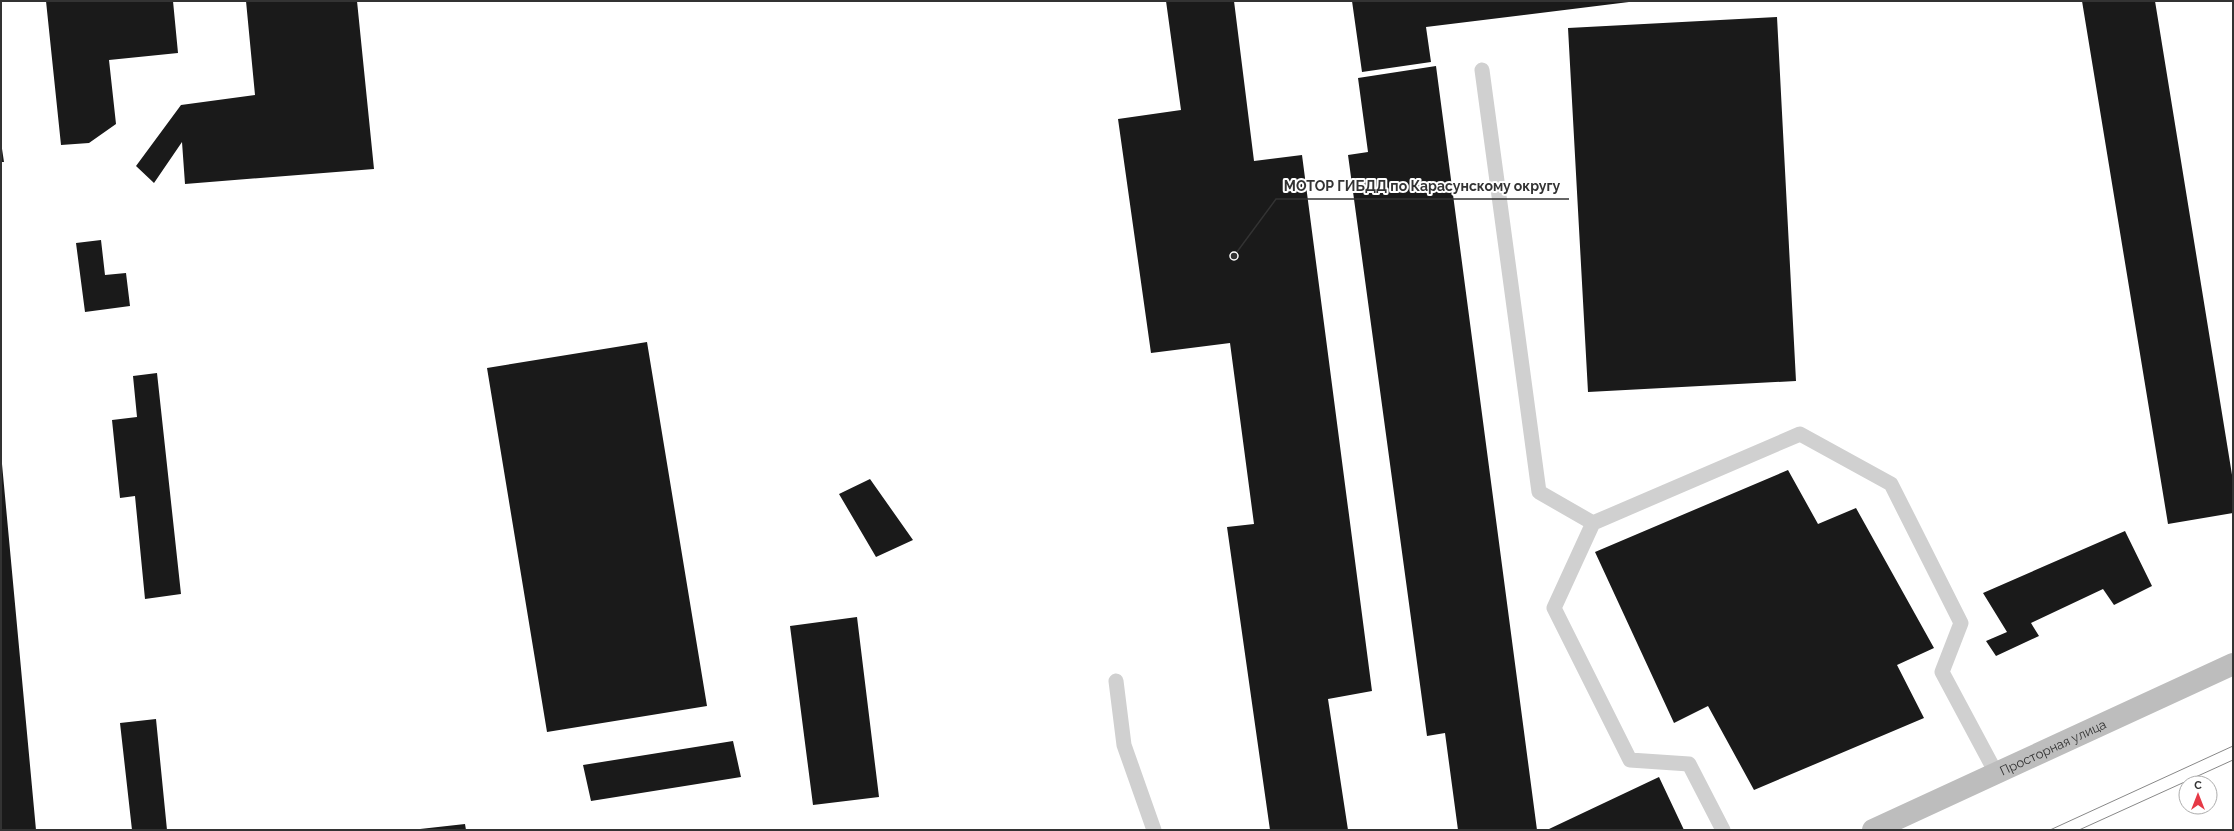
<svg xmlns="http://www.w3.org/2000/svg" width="2234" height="831" font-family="Raleway,sans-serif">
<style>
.building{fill:#1a1a1a}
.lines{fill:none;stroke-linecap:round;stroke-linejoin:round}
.lane{stroke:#d0d0d0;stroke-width:15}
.secondary{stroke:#bdbdbd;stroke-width:22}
.tram{stroke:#888;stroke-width:1}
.labels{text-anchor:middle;stroke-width:4;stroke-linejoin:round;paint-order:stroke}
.street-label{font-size:13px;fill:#333;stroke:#fff}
.leader{fill:none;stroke:#333;stroke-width:1.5}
.callout-dot{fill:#333;stroke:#fff;stroke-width:1.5}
.callout-label{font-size:14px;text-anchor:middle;font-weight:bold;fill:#333;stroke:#fff;stroke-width:4;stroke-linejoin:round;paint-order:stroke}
</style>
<rect width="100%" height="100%" fill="#fff"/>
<!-- building -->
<path class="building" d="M46,1h127l5,52 -69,7 7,64 -27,19 -28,2z
M246,1h111l17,168 -189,15 -3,-42 -28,41 -18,-17 45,-61 74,-10z
M1166,1h68l20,160 48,-6 70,536 -44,8 20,131h-78l-43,-303 27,-3 -24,-181 -79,10 -33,-234 63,-9z
M1352,1h277v1l-203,25 5,35 -69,10z
M2082,1h73l78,480v32l-65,11z
M1777,17l19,364 -208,11 -20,-364z
M1436,66l101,764h-79l-13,-97 -18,3 -79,-581 20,-3 -10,-74z
M1,142l3,20h-3z
M101,240l4,35 21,-2 4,33 -45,6 -9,-69z
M647,342l60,364 -160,26 -60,-364z
M157,373l24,221 -36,5 -10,-103 -15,2 -8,-78 25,-3 -4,-41z
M1,464h1l34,366h-35z
M1788,470l30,54 38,-16 78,140 -37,17 27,53 -170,72 -46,-84 -34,17 -79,-171z
M870,479l43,61 -37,17 -37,-63z
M2125,531l27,55 -38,19 -11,-16 -72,34 8,13 -43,20 -10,-15 21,-9 -24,-39z
M857,617l22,180 -66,8 -23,-179z
M156,719l11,111h-35l-12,-107z
M733,741l8,36 -150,24 -8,-36z
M1659,777l25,53h-134l-1,-1z
M465,824l1,6h-46v-1z"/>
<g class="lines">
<!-- lane -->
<path class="lane" d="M1482,70l57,422 54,31
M1116,681l8,64 30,85
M1723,830l-34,-66 -59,-4 -76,-152 39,-85 207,-89 91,50 70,139 -19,49 54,101"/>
<!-- secondary -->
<path class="secondary" id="s1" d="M1873,830l360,-166"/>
<!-- tram -->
<path class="tram" d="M2050,830l183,-84
M2079,830l154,-70"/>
</g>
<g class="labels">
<!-- street labels -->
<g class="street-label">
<text dy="5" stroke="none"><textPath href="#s1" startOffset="198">Просторная улица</textPath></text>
</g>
</g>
<!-- callouts -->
<path class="leader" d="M1234 256L1276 199H1569"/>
<circle class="callout-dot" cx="1234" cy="256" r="4"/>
<g class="callout-label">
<text x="1422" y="191">МОТОР ГИБДД по Карасунскому округу</text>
</g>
<!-- border -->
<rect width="2234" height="831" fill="none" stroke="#333333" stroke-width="4"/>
<!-- north arrow -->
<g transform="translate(2198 795)"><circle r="19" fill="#ffffff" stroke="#adadad"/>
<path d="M0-3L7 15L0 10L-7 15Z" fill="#e63946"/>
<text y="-6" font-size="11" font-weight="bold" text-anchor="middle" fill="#333333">С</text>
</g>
</svg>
